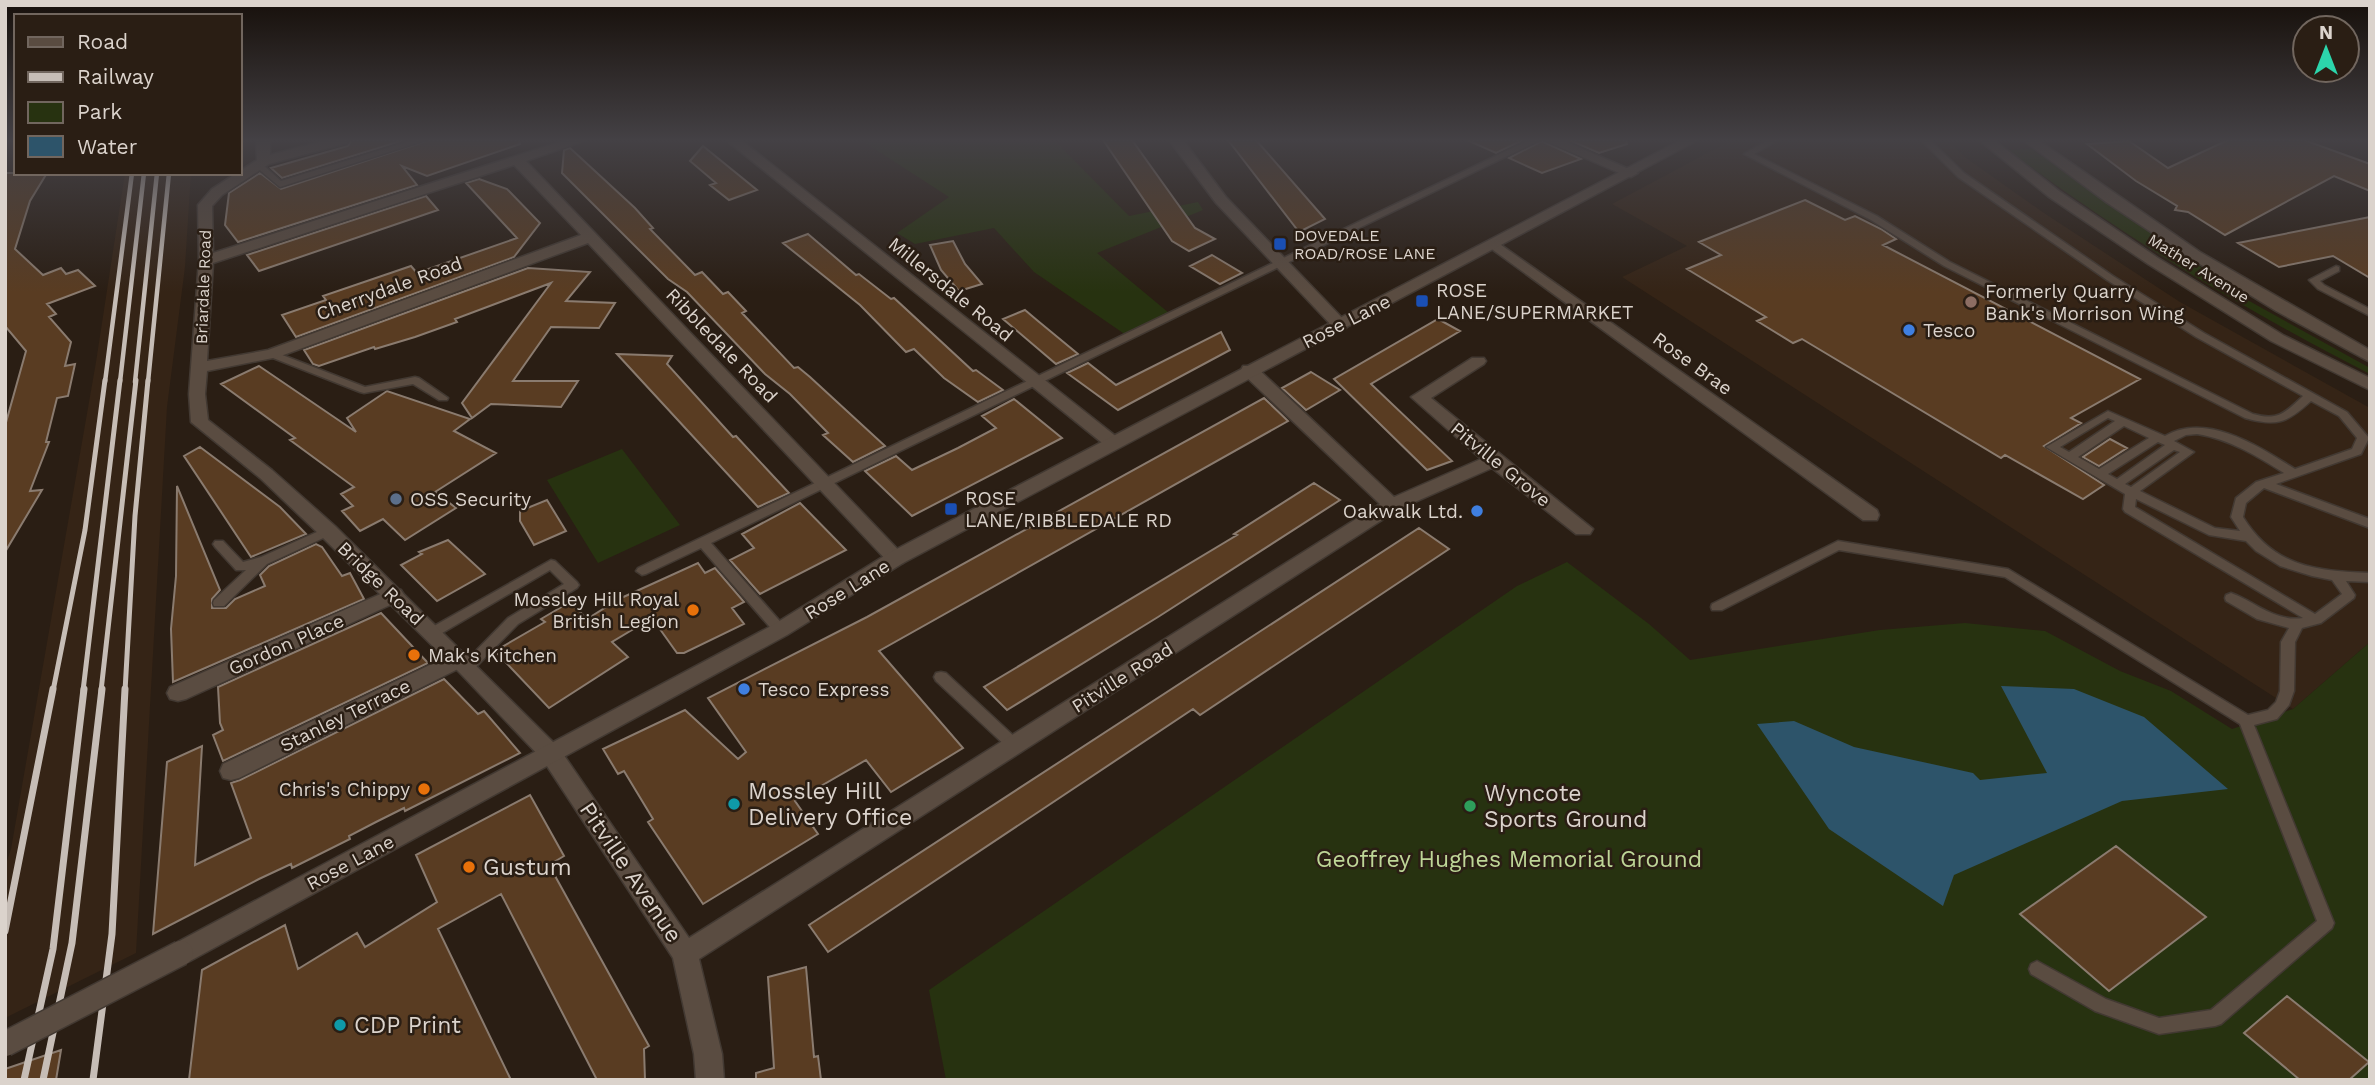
<svg xmlns="http://www.w3.org/2000/svg" width="2375" height="1085" font-family="'Work Sans',sans-serif">
<style>
.built{fill:#352416}
.green{fill:#273210}
.water{fill:#2d546a}
.building{fill:#593c22;stroke:#8a7b6f;stroke-width:2}
.lines{fill:none;stroke-linecap:round;stroke-linejoin:round}
.service-casing{stroke:#423932;stroke-width:3}
.pedestrian-casing{stroke:#423932;stroke-width:3}
.minor-casing{stroke:#423932;stroke-width:3}
.tertiary-casing{stroke:#423932;stroke-width:3}
.secondary-casing{stroke:#423932;stroke-width:3}
.service{fill:#5a4c41;fill-rule:evenodd}
.pedestrian{fill:#5a4c41;fill-rule:evenodd}
.minor{fill:#5a4c41;fill-rule:evenodd}
.tertiary{fill:#5a4c41;fill-rule:evenodd}
.secondary{fill:#5a4c41;fill-rule:evenodd}
.rail-far2{stroke:#c6bdb6;stroke-width:4.5}
.rail-far1{stroke:#c6bdb6;stroke-width:5}
.rail{stroke:#c6bdb6;stroke-width:7}
.tertiary-bridge-casing{stroke:#423932;stroke-width:27;stroke-linecap:butt}
.tertiary-bridge{stroke:#5a4c41;stroke-width:24}
.transit-dot{fill:#1a4fb4;stroke:#2a1e14;stroke-width:2.5}
.education-dot{fill:#8d6e63;stroke:#2a1e14;stroke-width:2.5}
.shop-dot{fill:#3f7fe0;stroke:#2a1e14;stroke-width:2.5}
.service-dot{fill:#5c6f8a;stroke:#2a1e14;stroke-width:2.5}
.food-dot{fill:#e8710a;stroke:#2a1e14;stroke-width:2.5}
.culture-dot{fill:#0f9aa8;stroke:#2a1e14;stroke-width:2.5}
.leisure-dot{fill:#2e9e5b;stroke:#2a1e14;stroke-width:2.5}
.labels{text-anchor:middle;stroke-width:5;stroke-linejoin:round;paint-order:stroke}
.far-poi-label{font-size:16px;fill:#dbd3cc;stroke:#2a1e14;text-anchor:start}
.far-street-label{font-size:16px;fill:#dbd3cc;stroke:#2a1e14}
.street-label{font-size:19px;fill:#dbd3cc;stroke:#2a1e14}
.poi-label{font-size:19px;fill:#dbd3cc;stroke:#2a1e14;text-anchor:start}
.near-poi-label{font-size:23px;fill:#dbd3cc;stroke:#2a1e14;text-anchor:start}
.near-park-label{font-size:23px;fill:#bed697;stroke:#2a1e14}
.near-street-label{font-size:23px;fill:#dbd3cc;stroke:#2a1e14}
</style>
<rect width="100%" height="100%" fill="#2a1e14"/>
<!-- built -->
<path class="built" d="M1732,140h215l19,18 78,55 136,89 190,106v234l-77,67 -671,-432 65,-31 -75,-42z
M125,173h66l-6,94 -18,140 -31,546 -131,65v-151l6,-18 85,-487z"/>
<!-- green -->
<path class="green" d="M861,140h193l75,76 69,-14 5,8 -106,43 72,60 -43,22 -92,-63 -40,-44 -79,16 -18,-11 52,-36z
M2032,149l102,73 56,36 34,29 146,81v6c-127,-65 -248,-138 -362,-224z
M622,449l58,76 -82,38 -51,-83z
M1567,562l82,62 41,36 190,-30 85,-7 80,8 75,40 51,20 61,38 61,-20 77,-67v438h-1424l-17,-90 588,-404z"/>
<!-- water -->
<path class="water" d="M2001,686l73,3 70,28 84,72 -106,12 -168,74 -11,31 -114,-77 -72,-105 37,-3 60,26 119,26 7,7 67,-7z"/>
<!-- building -->
<path class="building" d="M352,140h52l-122,38 -11,-10 77,-22z
M429,140h90l1,4 -93,32 -25,-10 15,19 -179,57 -13,-17 4,-32 31,-20 21,16z
M1103,140h29l63,88 20,11 -26,12 -17,-10z
M1228,140h28l69,79 -26,13z
M1467,140h56l-27,13z
M1569,140h57l1,4 -28,9z
M2228,140h76l66,24v27l-36,-15 -109,59 -37,-23 -13,-2 2,-4 -41,-25 -49,-37 42,-3 39,27z
M1542,141l1,1 38,17 -39,14 -33,-15z
M703,146l54,44 -28,10 -19,-15 6,-2 -26,-22z
M570,148l65,60 18,20 -3,1 45,46 7,-3 21,22 5,-2 18,19 -4,2 52,55 4,-1 12,10 75,69 -32,16 -30,-27 5,-2 -38,-39 -25,-20 -78,-82 -19,-13 -106,-106 2,-23z
M5,173h42l-17,28 -15,48 28,26 18,-7 5,6 12,-4 17,16 -48,18 9,10 -7,3 22,25 -6,24 10,-2 -7,32 -11,2 -11,44h3l-19,49 12,-1 -37,62v-126l21,-75 -21,-25z
M479,179l28,10 33,34 -26,34 -218,80 -14,-22 44,-15 -3,-4 88,-30 6,7 100,-35 -51,-55z
M426,196l12,14 -179,61 -12,-16z
M1805,200l40,20 10,-4 26,13 15,10 -13,6 257,134 -69,39 10,5 -37,23 60,39 -21,14 -78,-44 -4,3 -199,-119 -9,4 -36,-22 9,-4 -79,-48 34,-14 -22,-13z
M2370,217v61l-37,-22 -54,11 -41,-24z
M808,234l48,41 3,-1 32,25 3,-1 79,73 3,-1 27,20 -25,12 -34,-24 -30,-29 -8,3 -46,-47 -77,-62z
M953,241l12,23 17,20 -23,7 -18,-21 -11,-25z
M1212,255l30,18 -22,11 -30,-18z
M528,268l62,4 -24,29 49,2 -16,25 -48,-1 -38,54h65l-17,26 -70,-3 -19,14 -10,-15 89,-120 -96,36 2,3 -42,15 -40,12 -1,-2 -55,19 -6,-2 -9,-14z
M1025,310l13,11 40,33 -22,10 -53,-45z
M1438,319l22,12 -89,53 81,77 -25,9 -93,-91z
M1221,332l9,18 -112,60 -51,-37 21,-10 28,22z
M617,354l55,2 -5,8 66,73 3,-1 53,57 -31,14z
M259,366l97,66 -9,-14 40,-27 83,28 -16,12 42,22 -61,39 21,16 -51,32 -22,-21 -23,12 -18,-20 11,-5 -12,-12 13,-7 -64,-47 5,-2 -74,-54z
M1311,372l29,18 -34,20 -24,-22z
M1264,398l24,23 -409,230 84,97 -72,44 -25,-32 -71,41 23,33 -115,70 -55,-82 5,-3 -29,-48 -6,3 -15,-25 82,-39 53,49 8,-7 -38,-54 159,-81z
M1014,399l48,39 -150,78 -47,-45 31,-15 16,14 46,-22 38,-20 -14,-12z
M2110,439l17,9 -28,18 -16,-9z
M200,447l80,60 26,27 -55,23 -67,-101z
M1314,483l26,17 -182,117 -151,93 -23,-23 253,-152 -3,-1z
M177,486l43,104 -8,9v9h14l9,-9 30,-13 -5,-11 9,-9 47,-22 6,3 20,29 8,-3 14,26 -191,83 -2,-53 5,-53z
M547,500l19,31 -32,14 -14,-24v-10z
M800,503l46,47 -86,44 -30,-34 24,-12 -12,-14z
M1419,528l30,21 -249,166 -7,-6 -365,243 -19,-27z
M448,540l37,34 -48,27 -36,-36 21,-11 -3,-2z
M698,563l7,10 10,-5 29,34 -12,6 12,16 -60,29h-7l-25,-35 -40,24 16,15 -79,51 -54,-57 50,-29 -4,-3 29,-17 17,17 32,-20z
M381,613l47,50 -205,98 -10,-26 10,-5 -3,-7 -2,-36z
M444,679l34,35 6,-3 36,42 -115,58 -1,-3 -28,14 -27,14 1,3 -58,29 -1,-4 -32,15 -106,55 14,-172 35,-16 -7,119 56,-27 -20,-55 9,-3z
M530,795l34,61 -15,9 100,181 -5,3 1,31h-48l-96,-186 -63,35 73,151h-322l13,-110 83,-45 13,44 59,-36 8,14 72,-45 -21,-47z
M2116,846l90,71 -97,74 -89,-77z
M806,967l8,90 4,-1 3,24h-65v-7l18,-5 -6,-91z
M2287,996l82,66 -20,18h-49l-56,-47z
M61,1050l-5,30h-51v-11z"/>
<g class="lines">
<defs>
<path id="service" d="M413,140h13l-146,47 -25,-21 7,-2 19,17z
M1529,140h11l-829,403 74,84 2,3 -2,3h-10l-74,-85 -55,26 -4,1 -6,-4 2,-3z
M1768,140h10l-24,14 123,62 73,46 303,152c25,7 32,-1 50,-18l-107,-59 -89,-57 -149,-103 -37,-37h9l34,33 149,103 91,57 143,79 22,26 -8,16 -85,30 94,35v9l-106,-40 -18,15 -3,14c31,50 72,54 127,56v9l-24,-1 9,14 -1,3 -33,25 -19,5 -7,14 -1,49 -5,14 -12,14 -23,6 80,198 -2,5 -111,96 -6,2 -56,8 -64,-23 -64,-37 -2,-5 2,-5 6,-3 69,38 53,19 52,-8 106,-89 -77,-197 -235,-147 -166,-27 -117,60h-10l-1,-3 1,-3 126,-63 170,28 240,146 20,-5 8,-8 4,-11 1,-49 8,-14 -32,-9 -31,-18 -1,-3 1,-3 5,-2c25,9 43,29 72,25l-178,-106 -2,-3 2,-15 -79,-47 62,-36 57,25c42,-24 93,10 130,33l57,-20 5,-11 -18,-22 -28,-15c-24,22 -34,26 -66,17l-301,-152 -73,-46 -127,-66zM2108,418l7,3 -46,31 -9,-5zM2124,426l25,12 -50,31 -21,-12zM2197,434c32,5 60,22 87,39l-28,9 -20,16 -5,19 9,14 -25,-3 -75,-37 54,-39 -20,-11 12,-6zM2158,442l7,3 -48,34 -9,-5zM2174,450l6,2 -49,35 -6,-3zM2136,499l73,36 37,6 10,10 24,15 32,10 20,4 10,14 -27,20 -180,-107z
M2336,266l3,1v4l-19,10 4,4 46,24v7l-52,-27 -9,-9z
M272,351l93,36 50,-10 4,1 29,20 -1,2h-8l-26,-16 -49,9 -4,-1 -92,-36v-4z
M328,527l4,1 2,3 -2,3 -65,30 -43,42h-10l-1,-3 1,-3 32,-30h-10l-21,-23 -2,-3 2,-3h8l20,21 18,-5z
M551,560l4,1 22,21 2,3 -2,3 -59,36 -46,47h-10l-2,-4 48,-49 56,-34 -14,-14 -113,66h-10l-2,-3 2,-3z
M941,672l5,1 73,68 2,4 -2,4 -5,2 -5,-2 -73,-68 -2,-4 2,-4z"/>
<path id="pedestrian" d="M394,588l7,2 3,5 -3,5 -215,99 -8,2 -8,-2 -3,-6 3,-6z
M459,651l7,2 4,6 -4,6 -227,113 -8,2 -8,-2 -3,-7 3,-7z"/>
<path id="minor" d="M256,140h14v15l57,-15h22l-2,3 -78,21 -47,31 -10,11 1,47 353,-113h20l-60,21 380,397 -3,5h-14l-301,-320 -310,114 -71,14 -2,23 3,26 64,50 63,56 224,222 130,190 691,-434 -137,-130 -2,-4 2,-4h12l139,131 87,-38 -70,-62 61,-39h12l2,3 -2,3 -53,34 162,131 -3,5h-14l-84,-66 -93,41 -700,450 23,95 2,26h-28l-2,-26 -21,-96 -130,-198 -83,-87 -139,-137 -61,-58 -69,-56 -2,-28 10,-134 -1,-55 14,-16 45,-29zM514,165l67,70 -313,115 -61,11 6,-98z
M726,140h15l377,298 3,4 -3,4h-12z
M1169,140h14l43,57 120,125 2,3 -2,3h-12l-118,-125z
M1544,140h18l76,33 -7,4 -5,-1z
M1494,240l383,270 2,5 -2,5h-14l-374,-273 -2,-3 2,-3z"/>
<path id="tertiary" d="M1681,140h17l-795,423 -116,72 -597,326 -9,4 -9,-4 -4,-8 4,-8 601,-320 116,-72z"/>
<path id="secondary" d="M1979,140h15l65,51 99,67 125,77 87,43v12l-99,-49 -123,-77 -99,-67z
M2023,140h15l162,112 170,98v12l-94,-51 -86,-53 -84,-56z"/>
</defs>
<!-- service casing -->
<use href="#service" class="service-casing"/>
<!-- pedestrian casing -->
<use href="#pedestrian" class="pedestrian-casing"/>
<!-- minor casing -->
<use href="#minor" class="minor-casing"/>
<!-- tertiary casing -->
<use href="#tertiary" class="tertiary-casing"/>
<!-- secondary casing -->
<use href="#secondary" class="secondary-casing"/>
<!-- service -->
<use href="#service" class="service"/>
<!-- pedestrian -->
<use href="#pedestrian" class="pedestrian"/>
<!-- minor -->
<use href="#minor" class="minor"/>
<!-- tertiary -->
<use href="#tertiary" class="tertiary"/>
<!-- secondary -->
<use href="#secondary" class="secondary"/>
<!-- rail-far2 -->
<path class="rail-far2" d="M105,382l27,-209
M120,382l24,-209
M135,382l22,-209
M148,382l21,-209"/>
<!-- rail-far1 -->
<path class="rail-far1" d="M53,691l32,-161 20,-150
M83,691l37,-311
M101,691l35,-311
M125,691l10,-175 13,-136"/>
<!-- rail -->
<path class="rail" d="M5,931l48,-242
M24,1080l29,-131 31,-260
M43,1080l29,-137 30,-254
M93,1080l19,-146 13,-245"/>
<defs>
<path id="tertiary-bridge" d="M5,1044l176,-91"/>
</defs>
<!-- tertiary-bridge casing -->
<use href="#tertiary-bridge" class="tertiary-bridge-casing"/>
<!-- tertiary-bridge -->
<use href="#tertiary-bridge" class="tertiary-bridge"/>
</g>
<!-- sky -->
<linearGradient id="sky" x2="0" y2="1"><stop stop-color="#17100b"/><stop offset="0.48" stop-color="#444145"/><stop offset="1" stop-color="#444145" stop-opacity="0"/></linearGradient>
<rect width="2375" height="292" fill="url(#sky)"/>
<!-- markers -->
<g class="transit-dot">
<rect x="1273" y="237" width="14" height="14" rx="3.5"/>
<rect x="1415" y="294" width="14" height="14" rx="3.5"/>
<rect x="944" y="502" width="14" height="14" rx="3.5"/>
</g>
<circle class="education-dot" cx="1971" cy="302" r="7"/>
<g class="shop-dot">
<circle cx="1909" cy="330" r="7"/>
<circle cx="1477" cy="511" r="7"/>
<circle cx="744" cy="689" r="7"/>
</g>
<circle class="service-dot" cx="396" cy="499" r="7"/>
<g class="food-dot">
<circle cx="693" cy="610" r="7"/>
<circle cx="414" cy="655" r="7"/>
<circle cx="424" cy="789" r="7"/>
<circle cx="469" cy="867" r="7"/>
</g>
<g class="culture-dot">
<circle cx="734" cy="804" r="7"/>
<circle cx="340" cy="1025" r="7"/>
</g>
<circle class="leisure-dot" cx="1470" cy="806" r="7"/>
<g class="labels">
<!-- far-poi labels -->
<g class="far-poi-label">
<text x="1294" y="241">DOVEDALE<tspan x="1294" dy="18">ROAD/ROSE LANE</tspan></text>
</g>
<!-- far-street labels -->
<g class="far-street-label">
<text transform="translate(2199 268) rotate(32)" y="6">Mather Avenue</text>
<text transform="translate(203 287) rotate(-88)" y="6">Briardale Road</text>
</g>
<!-- street labels -->
<g class="street-label">
<text transform="translate(389 288) rotate(-20)" y="7">Cherrydale Road</text>
<text transform="translate(951 289) rotate(39)" y="7">Millersdale Road</text>
<text transform="translate(1346 321) rotate(-27)" y="7">Rose Lane</text>
<text transform="translate(722 345) rotate(46)" y="7">Ribbledale Road</text>
<text transform="translate(1693 363) rotate(36)" y="7">Rose Brae</text>
<text transform="translate(1501 464) rotate(39)" y="7">Pitville Grove</text>
<text transform="translate(381 583) rotate(44)" y="7">Bridge Road</text>
<text transform="translate(847 589) rotate(-32)" y="7">Rose Lane</text>
<text transform="translate(286 644) rotate(-24)" y="7">Gordon Place</text>
<text transform="translate(1122 677) rotate(-32)" y="7">Pitville Road</text>
<text transform="translate(345 715) rotate(-26)" y="7">Stanley Terrace</text>
<text transform="translate(350 862) rotate(-28)" y="7">Rose Lane</text>
</g>
<!-- poi labels -->
<g class="poi-label">
<text x="1436" y="297">ROSE<tspan x="1436" dy="22">LANE/SUPERMARKET</tspan></text>
<text x="1985" y="298">Formerly Quarry<tspan x="1985" dy="22">Bank's Morrison Wing</tspan></text>
<text x="1923" y="337">Tesco</text>
<text x="965" y="505">ROSE<tspan x="965" dy="22">LANE/RIBBLEDALE RD</tspan></text>
<text x="410" y="506">OSS Security</text>
<text x="1463" y="518" text-anchor="end">Oakwalk Ltd.</text>
<text x="679" y="606" text-anchor="end">Mossley Hill Royal<tspan x="679" dy="22">British Legion</tspan></text>
<text x="428" y="662">Mak's Kitchen</text>
<text x="758" y="696">Tesco Express</text>
<text x="410" y="796" text-anchor="end">Chris's Chippy</text>
</g>
<!-- near-poi labels -->
<g class="near-poi-label">
<text x="748" y="799">Mossley Hill<tspan x="748" dy="26">Delivery Office</tspan></text>
<text x="1484" y="801">Wyncote<tspan x="1484" dy="26">Sports Ground</tspan></text>
<text x="483" y="875">Gustum</text>
<text x="354" y="1033">CDP Print</text>
</g>
<!-- near-park labels -->
<g class="near-park-label">
<text x="1509" y="867">Geoffrey Hughes Memorial Ground</text>
</g>
<!-- near-street labels -->
<g class="near-street-label">
<text transform="translate(631 872) rotate(56)" y="8">Pitville Avenue</text>
</g>
</g>
<!-- border -->
<rect width="2375" height="1085" fill="none" stroke="#dbd3cc" stroke-width="14"/>
<!-- legend -->
<rect x="14" y="14" width="228" height="161" fill="#2a1e14" stroke="#71665e" stroke-width="2"/>
<rect x="28" y="37" width="35" height="10" fill="#5a4c41" stroke="#71665e" stroke-width="2"/>
<text x="77" y="49" font-size="21" fill="#dbd3cc">Road</text>
<rect x="28" y="72" width="35" height="10" fill="#c6bdb6" stroke="#71665e" stroke-width="2"/>
<text x="77" y="84" font-size="21" fill="#dbd3cc">Railway</text>
<rect x="28" y="102" width="35" height="21" fill="#273210" stroke="#71665e" stroke-width="2"/>
<text x="77" y="119" font-size="21" fill="#dbd3cc">Park</text>
<rect x="28" y="136" width="35" height="21" fill="#2d546a" stroke="#71665e" stroke-width="2"/>
<text x="77" y="154" font-size="21" fill="#dbd3cc">Water</text>
<!-- north arrow -->
<g transform="translate(2326 49)"><circle r="33" fill="#2a1e14" stroke="#71665e" stroke-width="2"/>
<path d="M0-5L12 26L0 18L-12 26Z" fill="#2cd5ab"/>
<text y="-10" font-size="19" font-weight="bold" text-anchor="middle" fill="#dbd3cc">N</text>
</g>
</svg>
